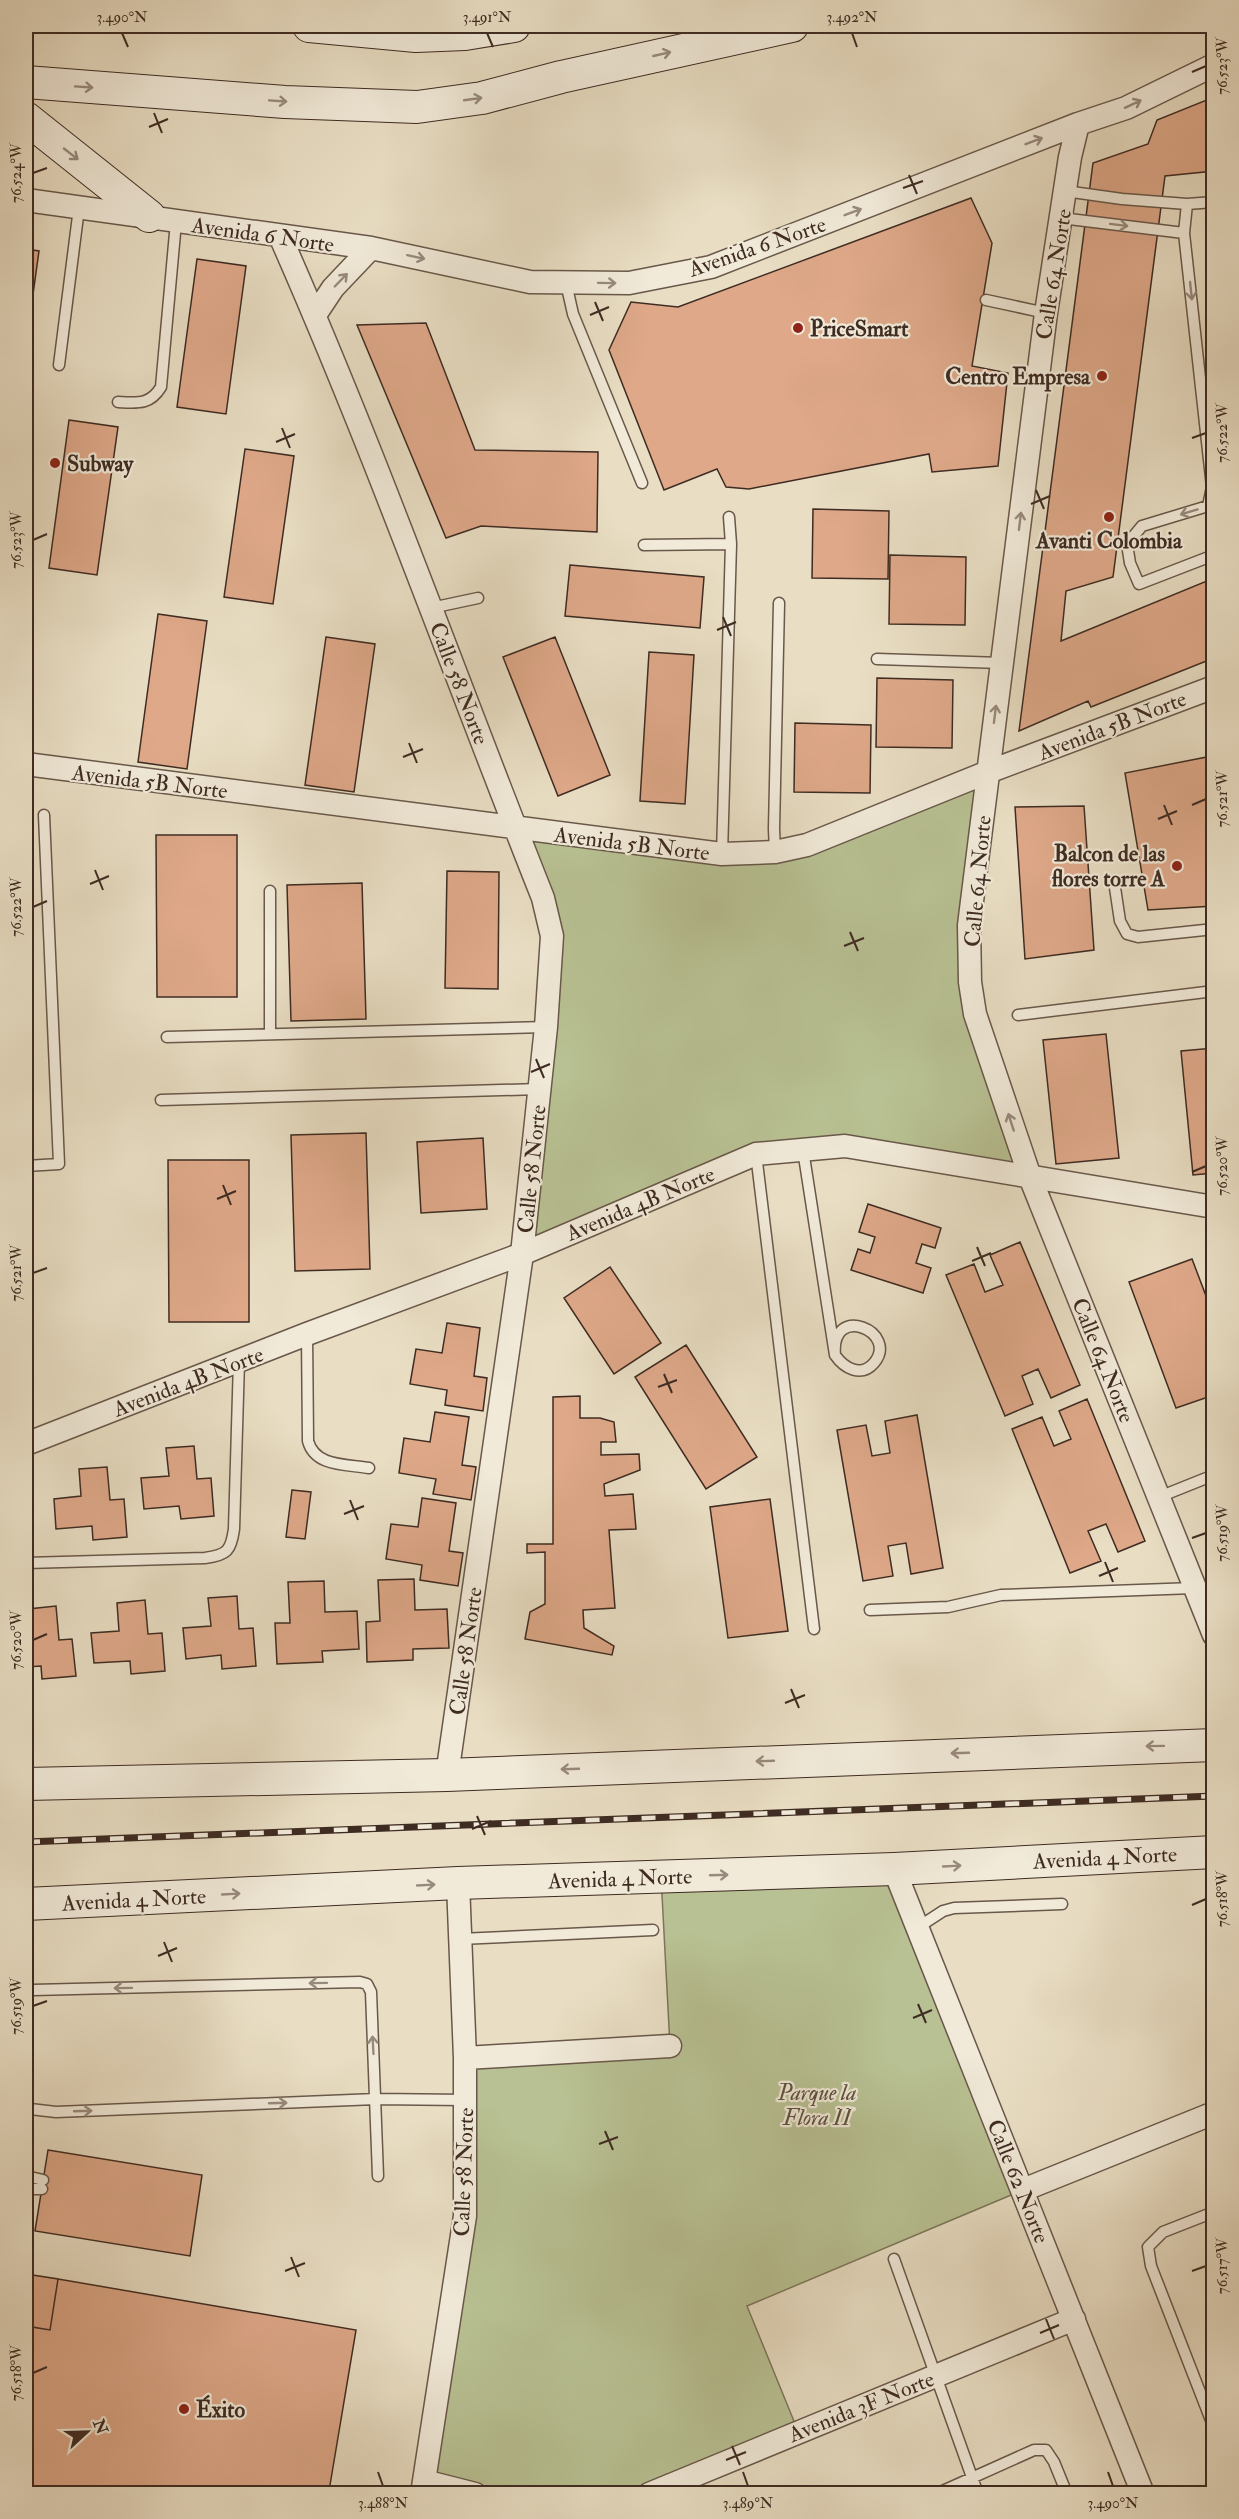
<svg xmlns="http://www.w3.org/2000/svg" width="1239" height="2519" font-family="'IM FELL Double Pica',serif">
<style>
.green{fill:#b8c193;stroke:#7b765a;stroke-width:1.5}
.building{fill:#dea889;stroke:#3e2b22;stroke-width:1.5}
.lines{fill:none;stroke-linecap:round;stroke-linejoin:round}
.lane-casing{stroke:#69584a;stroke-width:13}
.street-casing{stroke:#69584a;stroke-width:25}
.secondary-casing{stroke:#3e2b22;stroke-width:34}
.lane{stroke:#f1ead9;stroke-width:10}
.street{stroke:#f1ead9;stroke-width:22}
.secondary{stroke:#f1ead9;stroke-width:32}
.rail-casing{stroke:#3e2b22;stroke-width:7}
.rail{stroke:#f1ead9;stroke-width:4.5;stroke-dasharray:14;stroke-linecap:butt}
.oneway{stroke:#988a7e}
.ticks{fill:none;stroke:#3e2b22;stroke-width:2}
.poi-dot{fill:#8f2418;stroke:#f1ead9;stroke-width:2}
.labels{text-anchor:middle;stroke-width:4.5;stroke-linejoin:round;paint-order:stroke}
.street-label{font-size:22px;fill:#3e2b22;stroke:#f1ead9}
.poi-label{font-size:22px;font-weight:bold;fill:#3e2b22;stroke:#f1ead9;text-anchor:start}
.park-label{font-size:22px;font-style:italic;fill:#5c503e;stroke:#f1ead9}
.neatline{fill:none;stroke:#3e2b22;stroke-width:2}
.ticks-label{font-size:15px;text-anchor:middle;fill:#3e2b22}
</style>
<rect width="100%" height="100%" fill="#e9dec4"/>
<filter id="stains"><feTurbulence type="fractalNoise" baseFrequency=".00333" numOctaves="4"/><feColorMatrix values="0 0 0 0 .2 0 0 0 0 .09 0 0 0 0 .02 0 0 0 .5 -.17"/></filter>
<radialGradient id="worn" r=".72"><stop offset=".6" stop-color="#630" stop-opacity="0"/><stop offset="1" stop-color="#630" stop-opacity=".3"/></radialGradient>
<!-- green -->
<path class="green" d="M988,772l-18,210 60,195 -184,-31 -90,8 -234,100 30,-318 -37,-107 260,23z
M894,1869l129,321 -276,116 51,125 -149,62 -174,1 -51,-13 41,-265v-158l205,-12 -9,-170z"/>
<!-- building -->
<path class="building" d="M1214,97v74l-49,5 -52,401 -47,14 -5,50 153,-63v80l-123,49 -3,-6 -69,30 74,-568 55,-19 9,-24z
M971,198l21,45 -20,123 36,7 -10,93 -66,6 -3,-18 -180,35 -23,-2 -9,-18 -53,21 -55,-140 22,-48 47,5z
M26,249l13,2 -13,94z
M197,259l49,7 -20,148 -49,-7z
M426,323l49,127 123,2 -1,80 -116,-6 -35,12 -89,-213z
M69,420l49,7 -21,148 -48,-7z
M245,449l49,7 -21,148 -49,-7z
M813,509l76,2 -1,68 -76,-1z
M890,555l76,2 -1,68 -76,-1z
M570,565l134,12 -4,51 -135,-12z
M26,584l4,1 -4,30z
M158,614l49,7 -20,148 -49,-7z
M326,637l49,7 -21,148 -49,-7z
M555,637l55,138 -52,21 -55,-139z
M649,652l45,3 -9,149 -45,-3z
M877,678l76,2 -1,68 -76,-1z
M795,723l76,2 -1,68 -76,-1z
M1207,757l7,68v81l-66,4 -23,-137z
M1084,806l10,144 -69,9 -10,-152z
M156,835h81v162h-80z
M447,871l52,1 -1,117 -53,-1z
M362,883l4,136 -75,2 -4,-136z
M1106,1034l13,124 -63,6 -13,-124z
M1214,1048v125l-21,2 -12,-124z
M366,1133l4,136 -75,2 -4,-136z
M483,1138l4,71 -66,4 -4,-71z
M168,1160h81v162h-80z
M868,1204l73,24 -6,20 -13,-4 -6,19 15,5 -8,25 -72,-23 7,-21 12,4 5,-16 -16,-5z
M1020,1242l60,143 -29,13 -13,-29 -16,7 11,28 -28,12 -59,-141 28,-11 11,28 18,-7 -13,-30z
M1192,1259l22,58v78l-38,13 -47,-126z
M610,1267l51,76 -47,31 -50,-76z
M447,1323l33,5 -6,48 13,2 -4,33 -38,-6 2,-15 -37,-6 6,-35 26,4z
M686,1345l71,112 -51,32 -71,-112z
M580,1396v22h20l14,4 2,20h-15v13l38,-1 1,16 -36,14 1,12 28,-2 3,35 -27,1 6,78 -32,2 1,18 30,18 -2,9 -87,-16 5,-27 15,-8v-52l-18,1v-9h26v-147z
M1087,1399l58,142 -27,11 -12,-28 -18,7 13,30 -31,12 -58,-144 30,-12 12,29 17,-7 -12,-28z
M435,1412l34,5 -7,48 14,2 -5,33 -38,-6 3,-15 -37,-6 5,-35 26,4z
M917,1415l26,153 -32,6 -5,-31 -18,3 5,30 -30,5 -26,-151 29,-5 6,31 18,-3 -5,-32z
M194,1446l3,33 14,-1 3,38 -33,3 -2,-13 -35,3 -3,-31 28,-2 -3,-28z
M107,1467l3,33 14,-1 3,38 -34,3 -1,-14 -36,3 -2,-30 27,-3 -2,-27z
M292,1490l19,2 -6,47 -19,-2z
M422,1498l34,5 -7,48 14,2 -5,33 -38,-6 2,-15 -36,-6 5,-35 27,3z
M770,1499l18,132 -60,7 -18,-131z
M414,1579l1,31 32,-1 2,39 -36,1v11l-46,2 -1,-40 14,-1 -2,-41z
M324,1581l1,31 32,-1 2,38 -37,2 1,11 -46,2 -2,-41h15l-2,-41z
M237,1596l2,33 14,-1 3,38 -34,3 -1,-14 -35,4 -3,-31 28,-2 -3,-28z
M145,1600l3,34 14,-1 3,38 -34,3 -1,-13 -36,2 -3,-30 28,-2 -2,-28z
M56,1606l3,34 13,-1 4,37 -34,3 -1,-13 -15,1v-30l4,-1 -2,-27z
M48,2150l154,25 -12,81 -155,-25z
M26,2274l32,5 -8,51 -24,-4z
M58,2279l298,51 -27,161 -27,-4 -1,7h-275v-168l24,4z"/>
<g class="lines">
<defs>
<path id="lane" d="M1065,191l57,8 65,5
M1214,202l-27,2 -3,29 28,254 -4,19 -66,20 -15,18 3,19 9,21 75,-29
M1061,218l123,15
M566,283l7,31 69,169
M986,300l60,13
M59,365l20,-157
M118,402c20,1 32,3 43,-15l15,-165
M644,545l87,-1
M431,608l47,-10
M877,659l125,4
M775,852l-1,-23 5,-226
M722,854l9,-310 -2,-27
M1114,881l6,40 7,13 11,3 76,-8
M1018,1015l196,-24
M270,1033v-142
M167,1037l379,-10
M161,1100l378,-11
M803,1150l32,205c9,13 26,23 39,8 26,-31 -44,-61 -39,-8
M756,1154l58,475
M26,1166l33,-2 -15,-349
M307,1334l1,107c7,26 38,23 61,27
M1159,1497l55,-22
M26,1563l179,-5c22,-3 26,-7 29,-29l5,-168
M870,1610l78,-3 53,-12 193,-7
M917,1928l26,-17 11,-3 108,-4
M460,1939l193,-9
M26,1992l7,-2 327,-8 7,2 4,8 7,184
M26,2106l4,3 26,3 320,-13 89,1
M26,2176l17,4
M26,2189h16
M1214,2212l-51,20 -15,15 3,19 63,162
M894,2259l84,235
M936,2494l98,-44h12l8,12 13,32"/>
<path id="street" d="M1078,124l-8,33 -24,156 -77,612 1,57 5,32 55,163 184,458
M26,200l345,48 159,34 99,1 82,-16 367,-143 48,-16 88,-43
M280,236c96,217 175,441 263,662l9,38 -6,91 -24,227 -75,521
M315,315l18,-27 38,-40
M26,764l696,90 53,-2 32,-7 181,-73 226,-85
M26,1444l281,-110 215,-80 234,-100 89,-8 369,61
M894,1869l249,625
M465,2058l205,-12
M1023,2190l191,-77
M424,2481l51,13
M422,2494l43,-278v-158l-7,-175
M649,2494l425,-175"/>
<path id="secondary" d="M309,26l107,10 49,-2 49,-8
M26,82l259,20 132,5 65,-9 79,-21 231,-51
M26,118l123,98
M26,1784l421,-9 767,-30
M26,1904l432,-21 436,-14 320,-17"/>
</defs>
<!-- lane casing -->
<use href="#lane" class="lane-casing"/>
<!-- street casing -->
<use href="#street" class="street-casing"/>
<!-- secondary casing -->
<use href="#secondary" class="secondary-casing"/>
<!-- lane -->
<use href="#lane" class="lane"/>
<!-- street -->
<use href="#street" class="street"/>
<!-- secondary -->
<use href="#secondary" class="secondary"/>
<defs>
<path id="rail" d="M26,1842l1188,-46"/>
</defs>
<!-- rail casing -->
<use href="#rail" class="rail-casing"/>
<!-- rail -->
<use href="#rail" class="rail"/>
</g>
<!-- one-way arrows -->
<defs><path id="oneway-shaft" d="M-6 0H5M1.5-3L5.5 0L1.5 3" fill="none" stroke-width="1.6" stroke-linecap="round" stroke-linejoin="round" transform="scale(1.5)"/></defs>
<g class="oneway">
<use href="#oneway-shaft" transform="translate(662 54) rotate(-13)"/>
<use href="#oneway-shaft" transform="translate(84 87) rotate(4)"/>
<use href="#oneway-shaft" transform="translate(473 99) rotate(-8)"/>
<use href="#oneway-shaft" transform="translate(278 101) rotate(4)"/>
<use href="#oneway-shaft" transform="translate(1133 104) rotate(-25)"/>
<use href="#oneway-shaft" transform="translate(1034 141) rotate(-21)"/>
<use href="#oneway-shaft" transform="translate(71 154) rotate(38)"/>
<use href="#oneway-shaft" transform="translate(853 212) rotate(-21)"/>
<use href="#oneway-shaft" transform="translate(1119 225) rotate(7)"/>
<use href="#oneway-shaft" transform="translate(416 257) rotate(12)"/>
<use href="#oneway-shaft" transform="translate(341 280) rotate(-46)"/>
<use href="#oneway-shaft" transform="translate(607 283) rotate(1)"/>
<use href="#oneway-shaft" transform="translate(1191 291) rotate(84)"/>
<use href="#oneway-shaft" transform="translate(1189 512) rotate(163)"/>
<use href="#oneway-shaft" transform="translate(1020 521) rotate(-83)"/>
<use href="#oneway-shaft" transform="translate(995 714) rotate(-83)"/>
<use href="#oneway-shaft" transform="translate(1011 1122) rotate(-108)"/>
<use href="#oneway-shaft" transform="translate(1155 1746) rotate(179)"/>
<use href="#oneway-shaft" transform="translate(960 1753) rotate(178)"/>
<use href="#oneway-shaft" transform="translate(765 1761) rotate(178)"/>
<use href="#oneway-shaft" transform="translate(570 1769) rotate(178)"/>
<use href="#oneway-shaft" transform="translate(952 1866) rotate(-3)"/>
<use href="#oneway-shaft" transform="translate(719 1875) rotate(-2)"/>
<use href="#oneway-shaft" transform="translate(426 1885) rotate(-3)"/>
<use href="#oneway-shaft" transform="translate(231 1894) rotate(-3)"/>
<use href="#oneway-shaft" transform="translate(318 1983) rotate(179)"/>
<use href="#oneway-shaft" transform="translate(123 1988) rotate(179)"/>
<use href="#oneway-shaft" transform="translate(373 2045) rotate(-93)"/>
<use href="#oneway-shaft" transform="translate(278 2103) rotate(-2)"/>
<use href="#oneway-shaft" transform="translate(83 2111) rotate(-2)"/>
</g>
<!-- ticks -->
<path class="ticks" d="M122,33l6,14M487,33l6,14M852,33l5,14M1192,72l14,-6M154,113l8,20M149,127l19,-8M33,173l14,-5M909,175l8,19M903,188l20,-7M595,302l8,19M590,315l19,-8M282,428l8,20M1192,438l14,-5M276,442l19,-8M1036,490l8,19M1031,504l19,-8M33,540l14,-6M723,617l8,19M717,630l19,-8M409,743l8,20M403,757l20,-8M1164,805l8,20M1192,805l14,-6M1158,819l19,-8M95,870l8,20M90,884l19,-8M33,907l14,-6M850,932l8,19M844,946l20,-8M536,1059l8,19M531,1072l19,-8M1192,1172l14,-6M223,1185l8,20M217,1199l19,-8M977,1247l8,19M972,1261l19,-8M33,1273l14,-5M664,1374l8,19M658,1387l19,-7M350,1500l8,20M344,1514l20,-8M1192,1538l14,-5M1105,1562l8,20M1099,1576l19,-8M33,1640l14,-6M791,1689l8,19M785,1703l20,-8M477,1816l8,19M472,1829l19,-8M1192,1905l14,-6M164,1942l8,20M158,1956l19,-8M918,2004l8,19M33,2006l14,-5M913,2018l19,-8M605,2131l8,19M599,2144l19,-7M291,2257l8,20M285,2271l20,-8M1192,2271l14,-5M1046,2319l8,20M1040,2333l19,-8M33,2373l14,-6M732,2446l8,19M726,2460l20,-8M378,2472l5,14M743,2472l5,14M1108,2472l5,14"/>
<!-- markers -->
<g class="poi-dot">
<circle cx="798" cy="328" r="6"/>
<circle cx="1102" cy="376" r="6"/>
<circle cx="55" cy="463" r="6"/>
<circle cx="1109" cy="517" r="6"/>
<circle cx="1177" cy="866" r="6"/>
<circle cx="184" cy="2409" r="6"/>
</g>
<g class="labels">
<!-- street labels -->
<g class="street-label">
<text transform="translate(263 234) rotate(8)" y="8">Avenida 6 Norte</text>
<text transform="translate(757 246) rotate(-19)" y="8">Avenida 6 Norte</text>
<text transform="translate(1053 274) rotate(-81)" y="8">Calle 64 Norte</text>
<text transform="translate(460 683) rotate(69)" y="8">Calle 58 Norte</text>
<text transform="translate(1112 725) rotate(-21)" y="8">Avenida 5B Norte</text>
<text transform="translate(150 781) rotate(7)" y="8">Avenida 5B Norte</text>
<text transform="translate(632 843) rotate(7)" y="8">Avenida 5B Norte</text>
<text transform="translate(977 881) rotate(-85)" y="8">Calle 64 Norte</text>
<text transform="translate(531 1169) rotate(-84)" y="8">Calle 58 Norte</text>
<text transform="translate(640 1203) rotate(-23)" y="8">Avenida 4B Norte</text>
<text transform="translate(1104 1360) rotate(68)" y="8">Calle 64 Norte</text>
<text transform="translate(188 1381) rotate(-21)" y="8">Avenida 4B Norte</text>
<text transform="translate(465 1651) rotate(-82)" y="8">Calle 58 Norte</text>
<text transform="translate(1105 1857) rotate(-3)" y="8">Avenida 4 Norte</text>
<text transform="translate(620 1878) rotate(-2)" y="8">Avenida 4 Norte</text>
<text transform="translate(134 1899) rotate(-3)" y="8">Avenida 4 Norte</text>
<text transform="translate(463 2172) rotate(-88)" y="8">Calle 58 Norte</text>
<text transform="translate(1019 2181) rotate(68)" y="8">Calle 62 Norte</text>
<text transform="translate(861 2406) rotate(-22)" y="8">Avenida 3F Norte</text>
</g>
<!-- poi labels -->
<g class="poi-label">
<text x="810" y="336">PriceSmart</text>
<text x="1090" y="384" text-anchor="end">Centro Empresa</text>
<text x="67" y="471">Subway</text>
<text x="1109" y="548" text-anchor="middle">Avanti Colombia</text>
<text x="1165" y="861" text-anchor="end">Balcon de las<tspan x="1165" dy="25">flores torre A</tspan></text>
<text x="196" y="2417">Éxito</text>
</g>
<!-- park labels -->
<g class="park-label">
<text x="817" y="2100">Parque la<tspan x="817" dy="25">Flora II</tspan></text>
</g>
</g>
<!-- margin -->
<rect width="1239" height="2519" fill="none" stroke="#e9dec4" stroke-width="66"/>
<!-- north arrow -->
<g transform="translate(87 2432) rotate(68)" stroke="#f1ead9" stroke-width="4.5" paint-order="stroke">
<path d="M0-4.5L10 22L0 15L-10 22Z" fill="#3e2b22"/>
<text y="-9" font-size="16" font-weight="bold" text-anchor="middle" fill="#3e2b22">N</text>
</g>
<rect x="33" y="33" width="1173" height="2453" class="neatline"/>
<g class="ticks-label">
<text x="122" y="22">3.490°N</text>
<text x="487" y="22">3.491°N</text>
<text x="852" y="22">3.492°N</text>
<text transform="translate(1222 66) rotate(-90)" y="5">76.523°W</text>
<text transform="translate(16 173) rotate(-90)" y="5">76.524°W</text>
<text transform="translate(1222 433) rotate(-90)" y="5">76.522°W</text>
<text transform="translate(16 540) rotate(-90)" y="5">76.523°W</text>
<text transform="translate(1222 799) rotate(-90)" y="5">76.521°W</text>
<text transform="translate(16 907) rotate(-90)" y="5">76.522°W</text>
<text transform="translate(1222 1166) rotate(-90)" y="5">76.520°W</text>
<text transform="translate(16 1273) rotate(-90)" y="5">76.521°W</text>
<text transform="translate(1222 1533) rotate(-90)" y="5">76.519°W</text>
<text transform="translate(16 1640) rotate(-90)" y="5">76.520°W</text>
<text transform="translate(1222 1899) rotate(-90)" y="5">76.518°W</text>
<text transform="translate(16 2006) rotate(-90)" y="5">76.519°W</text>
<text transform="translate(1222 2266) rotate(-90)" y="5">76.517°W</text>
<text transform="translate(16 2373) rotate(-90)" y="5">76.518°W</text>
<text x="383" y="2508">3.488°N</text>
<text x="748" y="2508">3.489°N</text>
<text x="1113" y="2508">3.490°N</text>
</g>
<rect width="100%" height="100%" filter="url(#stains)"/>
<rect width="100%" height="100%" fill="url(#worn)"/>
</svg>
